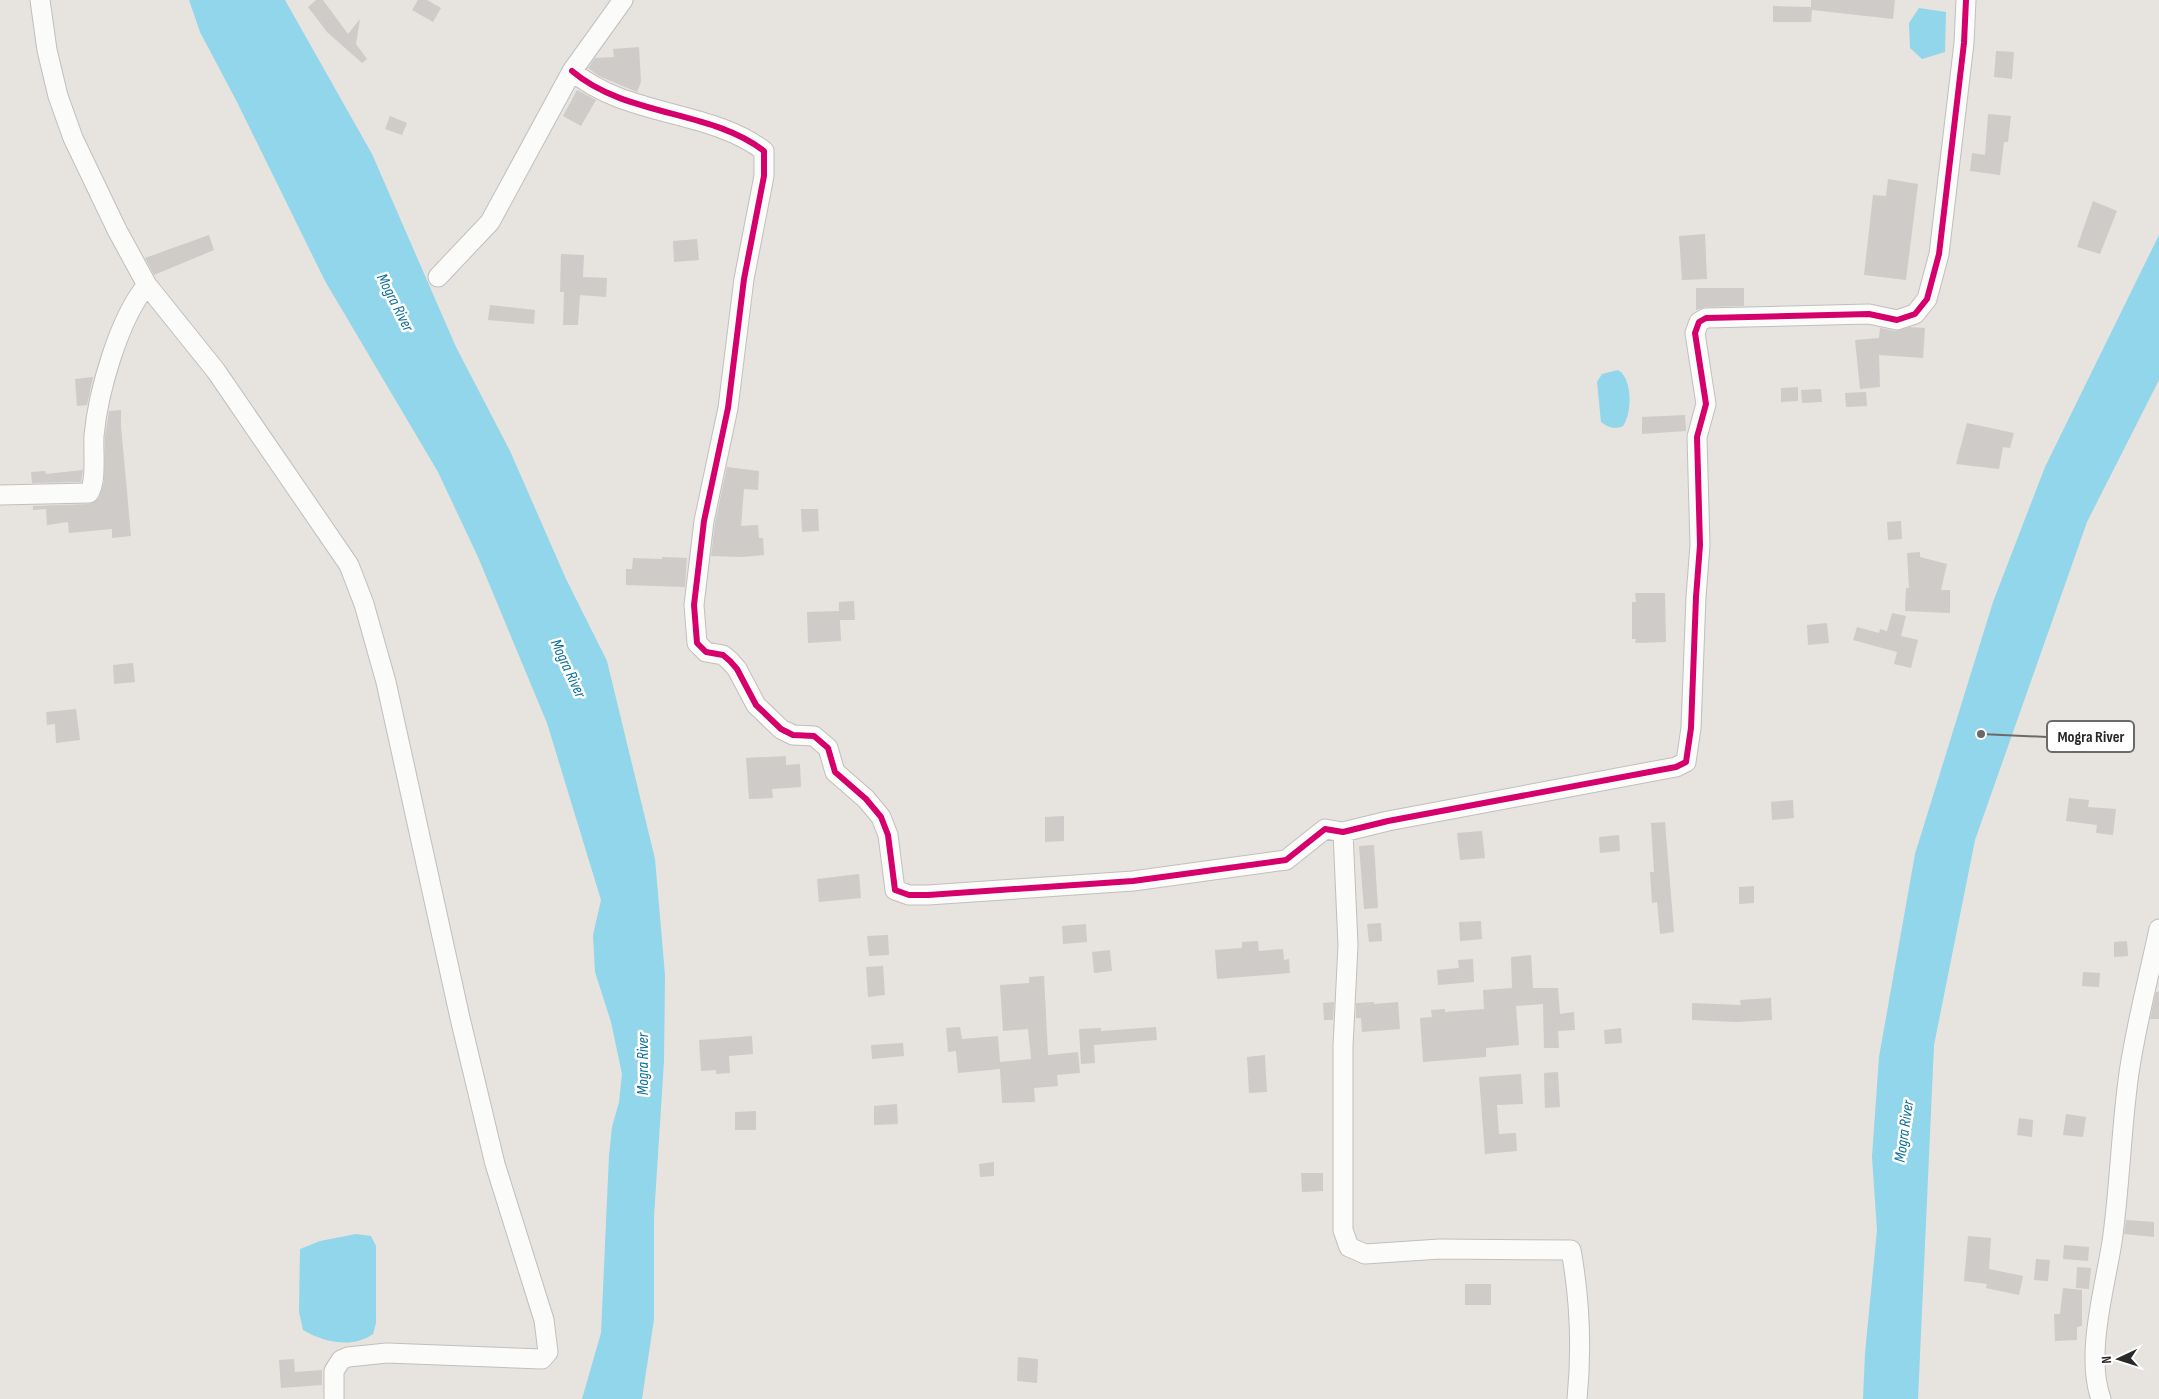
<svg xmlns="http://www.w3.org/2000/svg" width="2159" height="1399" font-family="'Sofia Sans Condensed',sans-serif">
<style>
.water{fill:#91d6ea}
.building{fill:#cecbc8}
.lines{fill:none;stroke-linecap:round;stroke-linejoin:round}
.minor-casing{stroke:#c0bfc0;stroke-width:21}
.minor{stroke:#fbfbfa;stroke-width:19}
.cycleway-casing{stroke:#fff;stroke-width:9}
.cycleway{stroke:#d6006c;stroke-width:6}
.labels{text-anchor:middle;stroke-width:5;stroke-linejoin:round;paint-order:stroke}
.water-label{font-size:16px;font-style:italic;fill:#0d6e99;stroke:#fff}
.leader{fill:none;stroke:#6c6a68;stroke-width:2}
.callout-dot{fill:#6c6a68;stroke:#fff;stroke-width:2}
.callout{fill:#fff;stroke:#6c6a68;stroke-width:2}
.callout-label{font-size:16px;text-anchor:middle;font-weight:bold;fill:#292929}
</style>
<rect width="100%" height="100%" fill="#e7e3de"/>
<!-- water -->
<path class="water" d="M189,0h96l87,154 84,193 54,104 56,128 41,82 48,198 10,116 -1,86 -10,156v102l-12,80h-60l19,-66 8,-177 3,-29 7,-25 3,-28 -11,-52 -16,-50 -2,-37 8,-35 -54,-177 -69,-166 -40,-85 -113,-191 -88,-179 -37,-70z
M1919,8l27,4 -1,40 -23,7 -12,-11 -1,-25z
M2159,235v145l-72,142 -112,318 -41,205 -16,354h-55l2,-46 12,-123 -5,-73 7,-100 36,-203 78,-252 52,-135z
M1618,370c15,8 14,44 5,56 -8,4 -16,1 -22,-4l-4,-40 5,-8z
M356,1234l15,2 5,10v77l-3,11c-21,15 -50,8 -70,-4l-4,-18 1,-63 20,-8z"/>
<!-- building -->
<path class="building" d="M316,0h7l25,34 12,-15 -4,25 11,15 -5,4 -35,-31 -19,-25z
M418,0h9l14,8 -8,14 -21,-12z
M1811,0h84l-2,19 -81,-9 -1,12h-38v-16l38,1z
M639,47l2,35 -4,10 -38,-16 -11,-8 7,-10 19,-1 -1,-8z
M1996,51l18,1 -2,27 -18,-2z
M577,90l19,10 -15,26 -18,-10z
M1988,114l23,2 -3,26h-4l-4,33 -30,-4 2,-18 13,2z
M390,116l17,7 -5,12 -17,-6z
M1888,179l30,5 -12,96 -42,-5 9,-80 13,1z
M2093,201l24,10 -17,43 -23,-7z
M1705,234l2,45 -25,1 -3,-44z
M209,235l5,15 -60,25 -9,-17z
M697,239l2,21 -25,2 -1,-21z
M561,254l23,1 -1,22 24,1 -1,19 -26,-2 -2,30h-15l1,-33h-4z
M1696,288h48v18l-38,1 -10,3z
M490,305l45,5 -1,14 -46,-4z
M1910,327l15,1 -2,30 -44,-3 1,32 -20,2 -5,-49 24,-2 1,-10 15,3z
M93,377l-6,28 -10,1 -2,-27z
M1798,387v14l-17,1v-14z
M1821,389l1,13 -20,1 -1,-13z
M1866,392l1,14 -21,1 -1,-14z
M121,410v16l10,110 -19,2v-9l-43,4 -1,-11 -21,3 -1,-16 -13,1v-4l56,-2 10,-6 5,-16 1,-45 4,-26z
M1685,415l1,16 -44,3v-17z
M1967,423l47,10 -4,15 -7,-1 -4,22 -43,-5z
M727,467l32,4 -1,19 -14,-1 -3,37 17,-1 1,13h4l1,17 -22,2 -31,-1 4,-33z
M83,470l-2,12 -49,1 -1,-11 14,-1 1,3z
M801,509h17l1,22 -17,1z
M1901,521l1,18 -14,1 -1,-18z
M1920,552v5l27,7 -6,26h9v23l-45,-2 1,-23h3l-2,-35z
M662,557l25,1 -2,29 -59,-2v-16h6l1,-11 29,1z
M1635,593h30l1,49 -31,1 1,-4h-4v-37h4z
M854,601l1,19h-15l1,21 -33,2 -1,-31 32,-1v-9z
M1892,613l14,3 -5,20 17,4 -7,28 -17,-4 3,-12 -44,-12 4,-13 22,6 1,-4 7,2z
M1827,623l2,20 -21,2 -1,-20z
M133,663l2,19 -21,2 -1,-19z
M76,709l4,31 -24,3 -1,-19 -8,1 -1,-13z
M786,756v9l14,-1 1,23 -29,2 1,9 -24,1 -3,-41z
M2069,798l20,2 -1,7 28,2 -3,26 -17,-2 1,-8 -31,-4z
M1793,800l1,18 -22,2 -1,-18z
M1064,816v25l-19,1v-25z
M1665,822l9,110 -14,2 -3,-32 -5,1 -2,-31h4l-3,-49z
M1482,831l3,27 -25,2 -3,-27z
M1619,835l1,16 -20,2 -1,-16z
M1374,845l4,63 -14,1 -5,-63z
M859,874l2,24 -42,4 -2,-23z
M1754,886v17l-15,1v-17z
M1481,921l1,18 -22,2 -1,-19z
M1381,923l1,18 -13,1 -2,-18z
M1086,924l1,18 -24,2 -1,-18z
M888,935l1,20 -20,1 -2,-20z
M1258,941l1,10 24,-2 1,11 5,-1 1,14 -73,6 -2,-29 27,-2v-6z
M2127,941l1,15 -14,1v-15z
M1110,950l2,21 -18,2 -2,-21z
M1531,955l2,33h25l2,26 14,-2 1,18 -17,1 1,17h-15l-1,-44 -27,2 3,39 -33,3v9l-63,5 -3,-44 12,-1 -1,-7 14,-1v3l39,-3 -1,-19 29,-2 -1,-31z
M1473,959l1,23 -36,3 -1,-15 22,-2 -1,-8z
M883,966l2,29 -17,2 -2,-30z
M2083,972l17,1 -1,14 -17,-1z
M1044,976l4,79 30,-3 2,21 -23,2 1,11 -24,2 1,14 -33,1 -2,-34 -42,4 -2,-22 -8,1 -2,-24 14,-1 2,12 36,-3 2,26 31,-3 -3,-30 -25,2 -3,-46 29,-2v-6z
M2156,992h3v27h-9z
M1771,998l1,22 -36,2 -44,-2v-17l49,2 -1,-5z
M1334,1002l-1,18h-9l-1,-17z
M1374,1002v2l24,-2 2,27 -38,3 -1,-14h-5v-15z
M1156,1027l1,13 -63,5 1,18 -14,1 -2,-35 22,-1v3z
M1621,1028l1,15 -17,1 -1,-14z
M752,1036l1,18 -24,2 1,17 -14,1v-4l-15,1 -2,-31z
M903,1043l1,13 -32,3 -1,-14z
M1265,1055l2,37 -18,1 -2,-36z
M1558,1072l2,35 -15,1 -1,-35z
M1521,1074l2,30 -26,1 2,29 17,-1 1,18 -32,3 -6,-77z
M897,1104l1,20 -24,1v-19z
M756,1111v19h-21v-18z
M2066,1114l20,3 -3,20 -20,-2z
M2019,1118l14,2 -1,17 -15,-2z
M994,1162v14l-14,1 -1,-13z
M1301,1173h22v18l-21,1z
M2126,1220l28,2v15l-30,-3z
M1968,1236l23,2 -2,31 34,7 -4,19 -33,-7 1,-4 -23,-3z
M2064,1245l25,2 -1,14 -25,-2z
M2036,1259l14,1 -2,21 -14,-1z
M2077,1267l14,1 -2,21 -13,-1z
M1465,1284h26v21h-26z
M2063,1288l19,2v36l-5,1v13l-22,1 -1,-27h6z
M1018,1357l20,2 -1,24 -20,-2z
M294,1359l1,13 27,-2v15l-41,3 -2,-28z"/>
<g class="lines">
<defs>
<path id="minor" d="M40,0l7,50 11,46 15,42 44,92 30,55 69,86 133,194 15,39 22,78 74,336 35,146 49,156 4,32 -6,7 -155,-6 -39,4 -7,3 -7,11v28
M572,71c54,46 140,39 192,80v25l-20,103 -16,129 -24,113 -10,84 3,38 9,9 17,3 7,6 7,8 19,36 25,24 12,6 21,1 14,12 7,24 31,27 15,18 7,18 7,55 14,5h19l205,-14 153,-21 39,-31 18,3 45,-11 288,-54 10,-5 5,-34 5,-131 4,-52 -3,-108 9,-33 -11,-71 4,-11 7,-4 163,-4 28,6 18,-6 12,-15 12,-45 25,-211 2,-43
M438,277l52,-55 82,-151 51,-71
M0,495l89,-2c8,-12 4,-42 5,-57 4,-44 25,-118 53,-151
M1343,832l5,113 -5,101v184l6,17 16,7 75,-5 131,1c9,50 11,99 6,149
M2101,1399c-16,-44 4,-112 11,-157 8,-56 9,-113 17,-169 7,-48 20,-97 30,-144"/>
</defs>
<!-- minor casing -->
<use href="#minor" class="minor-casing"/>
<!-- minor -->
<use href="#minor" class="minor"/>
<defs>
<path id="cycleway" d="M572,71c54,46 140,39 192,80v25l-20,103 -16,129 -24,113 -10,84 3,38 9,9 17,3 7,6 7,8 19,36 25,24 12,6 21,1 14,12 7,24 31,27 15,18 7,18 7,55 14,5h19l205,-14 153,-21 39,-31 18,3 45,-11 288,-54 10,-5 5,-34 5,-131 4,-52 -3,-108 9,-33 -11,-71 4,-11 7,-4 163,-4 28,6 18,-6 12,-15 12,-45 25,-211 2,-43"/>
</defs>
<!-- cycleway casing -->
<use href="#cycleway" class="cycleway-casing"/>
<!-- cycleway -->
<use href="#cycleway" class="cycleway"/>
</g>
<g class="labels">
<!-- water labels -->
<g class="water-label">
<text transform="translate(396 302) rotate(63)" y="6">Mogra River</text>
<text transform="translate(569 668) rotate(65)" y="6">Mogra River</text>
<text transform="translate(642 1064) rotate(-90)" y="6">Mogra River</text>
<text transform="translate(1903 1131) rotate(-82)" y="6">Mogra River</text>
</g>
</g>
<!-- callouts -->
<path class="leader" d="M1981 734L2047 737"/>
<circle class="callout-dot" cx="1981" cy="734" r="5"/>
<rect class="callout" x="2047" y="721" width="87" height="31" rx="5"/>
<g class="callout-label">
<text x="2091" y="742">Mogra River</text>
</g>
<!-- north arrow -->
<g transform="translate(2119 1359) rotate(266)" stroke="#ffffff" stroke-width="4" paint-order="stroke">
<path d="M0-4L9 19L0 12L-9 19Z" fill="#292929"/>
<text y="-8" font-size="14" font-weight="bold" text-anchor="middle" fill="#292929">N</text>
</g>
</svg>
